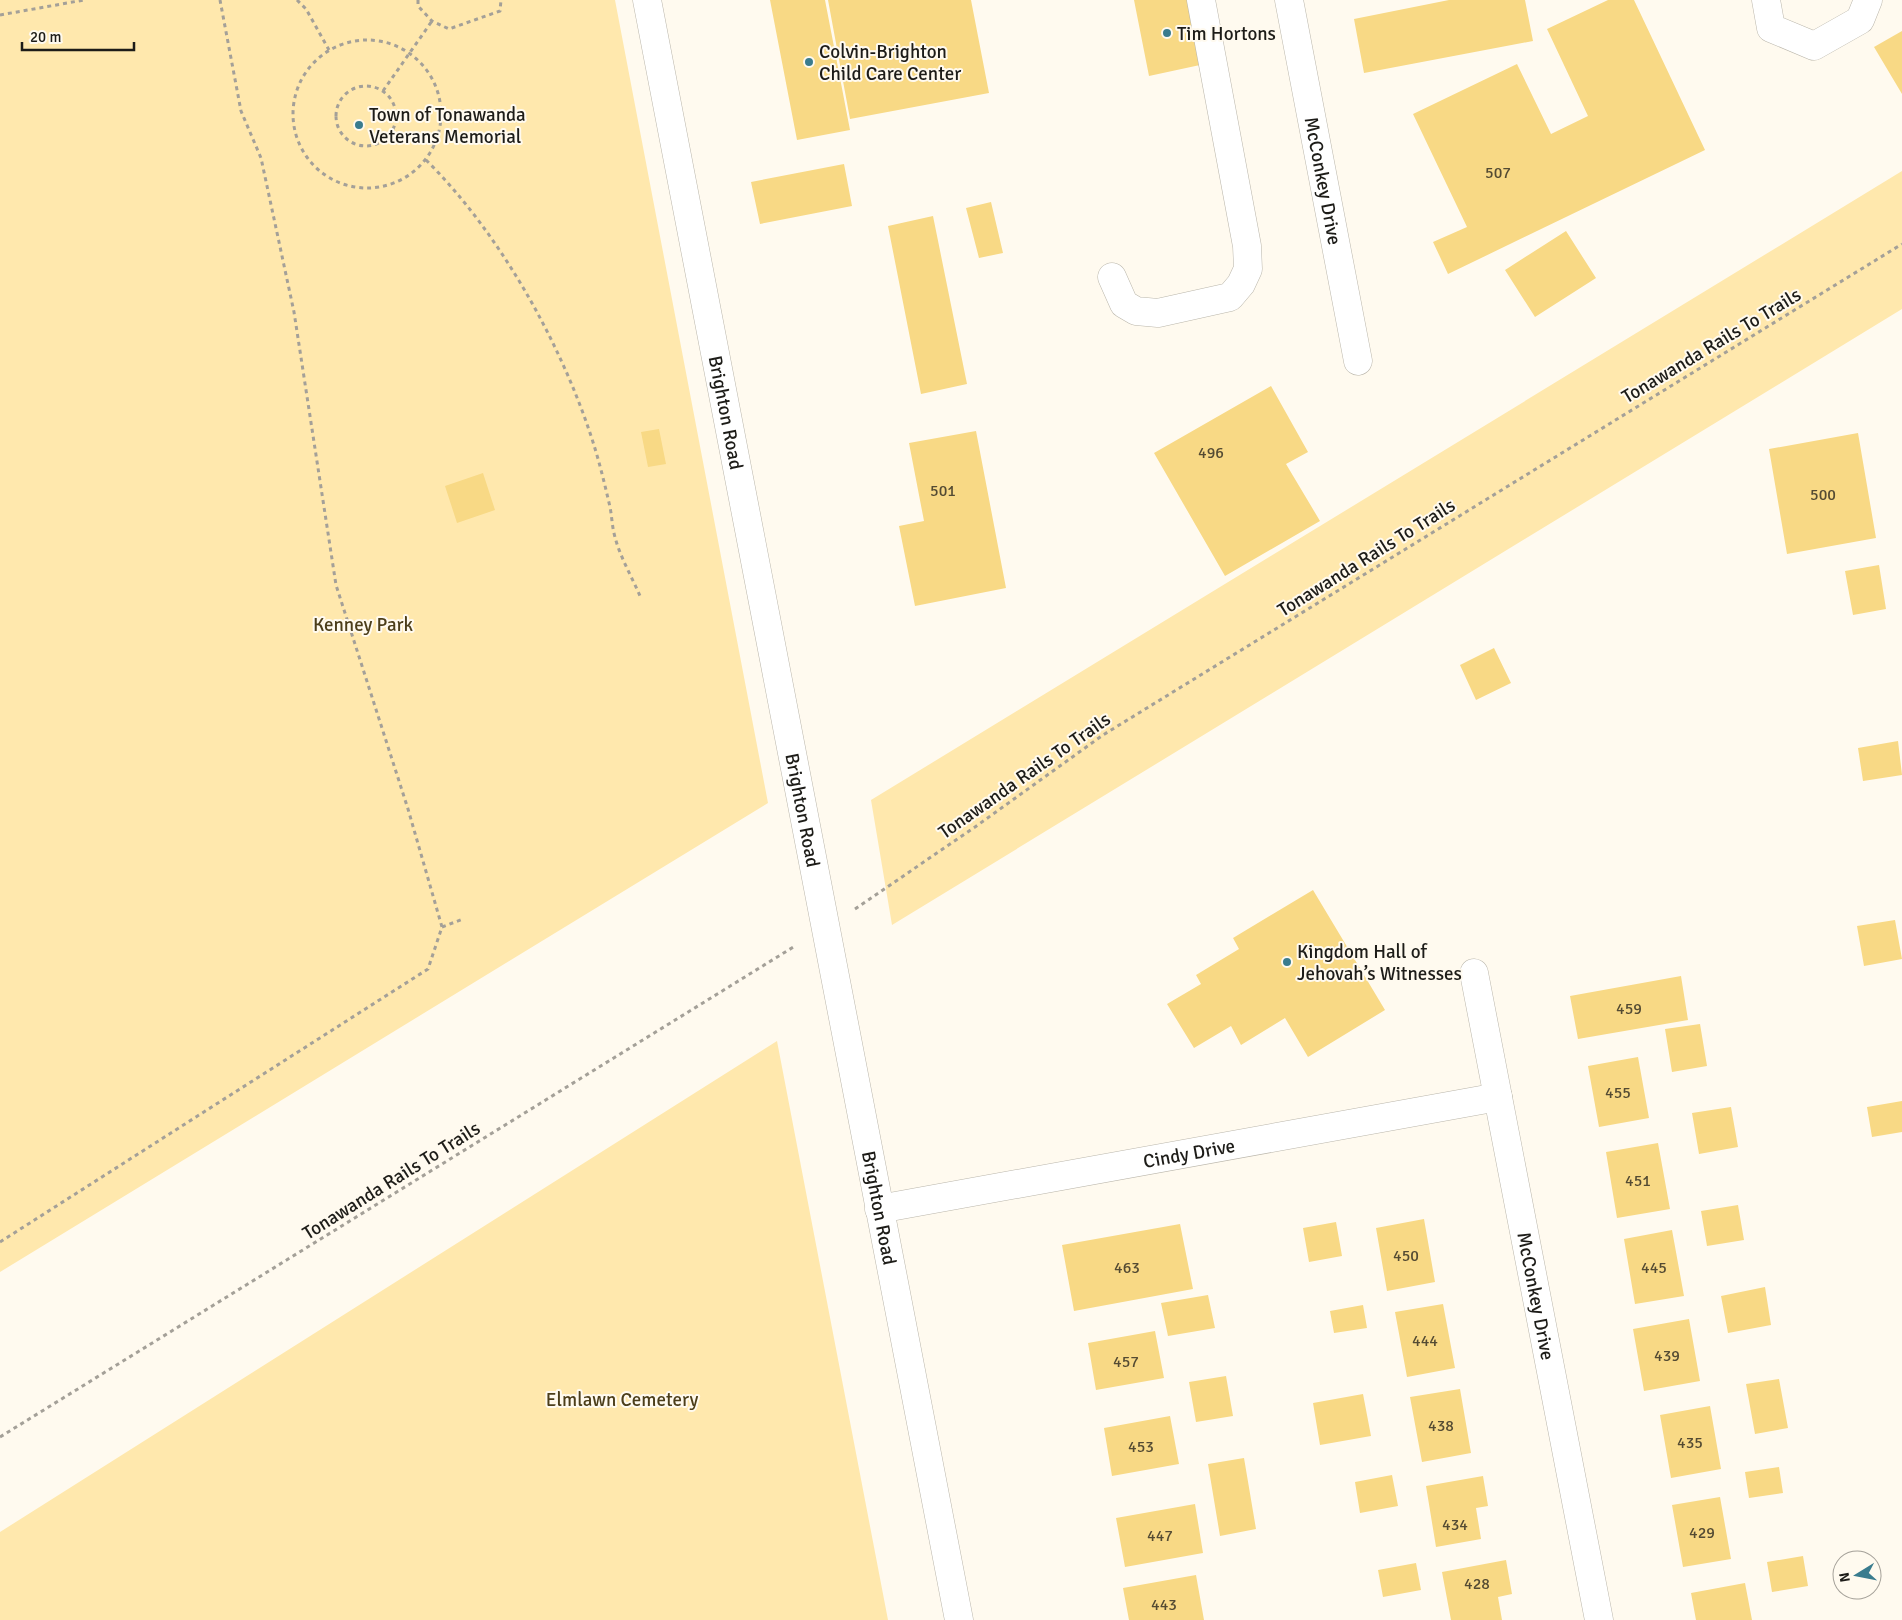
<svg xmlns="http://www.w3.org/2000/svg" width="1902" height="1620" font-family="Signika,sans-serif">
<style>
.green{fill:#ffe8ad}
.building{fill:#f8d985}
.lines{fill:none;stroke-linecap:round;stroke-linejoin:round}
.minor-casing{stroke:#bab6ab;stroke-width:29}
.path{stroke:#a4a098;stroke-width:3;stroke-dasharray:4 4;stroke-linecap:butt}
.minor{stroke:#fff;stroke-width:28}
.poi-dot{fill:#3a7c8e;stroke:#fffaef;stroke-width:2}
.labels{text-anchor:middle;stroke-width:4;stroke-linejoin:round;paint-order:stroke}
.number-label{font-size:16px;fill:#544b33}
.poi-label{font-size:19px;fill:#1d1c18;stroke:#fffaef;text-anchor:start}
.street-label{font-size:19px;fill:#1d1c18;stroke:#fffaef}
.park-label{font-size:19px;fill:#4c3e1a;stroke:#fffaef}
</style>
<rect width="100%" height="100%" fill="#fffaef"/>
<!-- green -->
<path class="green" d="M0,0h615l153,803 -768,469z
M1902,171v138l-1010,616 -21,-125z
M777,1041l111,579h-888v-88z"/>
<!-- building -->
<path class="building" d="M770,0h55l25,130 -53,10z
M828,0h143l18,93 -139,26z
M1134,0h53l13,65 -51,11z
M1449,0h76l8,41 -169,32 -10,-54z
M1608,0h26l71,150 -257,124 -15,-32 34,-15 -54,-113 104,-50 34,70 37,-18 -41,-87z
M1902,31v63l-28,-47z
M844,164l8,42 -92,18 -9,-42z
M991,202l12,51 -24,5 -13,-50z
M933,216l34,168 -46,10 -33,-168z
M1566,231l30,47 -61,39 -30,-47z
M1271,386l37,66 -22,12 34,57 -95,55 -71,-123z
M659,429l7,35 -18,3 -7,-35z
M976,431l30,157 -91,18 -16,-80 25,-5 -15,-78z
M1858,433l18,105 -89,16 -18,-105z
M483,473l12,37 -38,13 -12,-37z
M1879,565l7,44 -33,6 -8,-44z
M1494,648l17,35 -35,17 -16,-35z
M1898,741l4,34 -39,6 -5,-33z
M1313,890l72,120 -77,47 -23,-39 -44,27 -10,-19 -37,22 -27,-44 34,-20 -5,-9 43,-26 -6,-11z
M1895,920l7,39 -38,7 -7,-40z
M1681,976l7,44 -110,19 -8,-43z
M1700,1024l7,42 -35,6 -7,-43z
M1638,1057l11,61 -50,9 -11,-61z
M1902,1101v31l-30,5 -5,-30z
M1731,1107l7,40 -39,7 -7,-41z
M1658,1143l12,66 -53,9 -11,-66z
M1738,1205l6,35 -37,6 -6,-35z
M1424,1219l11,63 -48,9 -11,-63z
M1336,1222l6,34 -33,6 -6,-34z
M1180,1224l13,65 -119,22 -12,-66z
M1672,1230l12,66 -49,8 -11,-65z
M1765,1287l6,38 -43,8 -7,-37z
M1208,1295l7,33 -47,8 -7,-33z
M1443,1304l12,64 -48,9 -12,-65z
M1363,1305l4,23 -33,5 -4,-22z
M1689,1319l11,62 -56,10 -11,-62z
M1155,1331l9,47 -68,12 -8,-47z
M1226,1376l7,40 -37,6 -7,-40z
M1779,1379l9,49 -33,6 -9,-50z
M1460,1389l11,64 -49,9 -12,-65z
M1363,1394l8,42 -51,9 -7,-42z
M1710,1406l11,63 -50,9 -11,-63z
M1170,1416l9,48 -67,12 -8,-48z
M1244,1458l12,71 -36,7 -12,-72z
M1779,1467l4,26 -34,5 -4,-26z
M1392,1475l6,31 -38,7 -5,-31z
M1483,1476l5,30 -12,2 5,31 -45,8 -10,-61z
M1720,1497l11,62 -48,8 -11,-62z
M1195,1504l8,49 -78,14 -9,-49z
M1803,1556l5,30 -36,6 -5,-30z
M1506,1560l6,34 -14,3 4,23h-51l-9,-48z
M1416,1563l5,27 -38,7 -5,-27z
M1196,1575l8,45h-75l-6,-32z
M1745,1583l7,37h-56l-5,-27z"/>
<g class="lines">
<defs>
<g id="minor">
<path id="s1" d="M647,0l312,1620"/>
<path id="s2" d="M1289,0l69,361"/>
<path d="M1766,0l5,28 43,18 46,-26 8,-20"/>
<path d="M1112,277l12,27 12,7 22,2 72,-16 11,-13 7,-15 -1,-23 -46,-246"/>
<path id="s3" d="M1474,973l125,647"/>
<path id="s4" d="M879,1209l619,-112"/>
</g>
</defs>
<!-- minor casing -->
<use href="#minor" class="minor-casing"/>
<!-- path -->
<path class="path" d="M297,0l9,9 23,41
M418,0v6l14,15 17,8 51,-18 1,-11
M0,15l84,-15
M293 114a74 74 0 1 1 148 0a74 74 0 1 1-148 0Z
M336 116a30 30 0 1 1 60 0a30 30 0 1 1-60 0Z
M383,91l49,-70
M426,160c71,70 131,176 163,270 9,26 15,51 21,77 2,10 2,20 5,30 5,20 17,40 25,59
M855,909l120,-82 128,-92 799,-491
M442,927l21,-8
M0,1242l428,-273 14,-42 -34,-118 -72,-224 -42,-273 -33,-154 -20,-47 -21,-111
M0,1437l795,-491"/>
<!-- minor -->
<use href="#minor" class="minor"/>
</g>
<!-- markers -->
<g class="poi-dot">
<circle cx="1167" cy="33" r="5"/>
<circle cx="809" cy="62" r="5"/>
<circle cx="359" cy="125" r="5"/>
<circle cx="1287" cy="962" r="5"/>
</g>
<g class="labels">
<!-- number labels -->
<g class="number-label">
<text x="1498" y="178">507</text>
<text x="1211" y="458">496</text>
<text x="943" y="496">501</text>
<text x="1823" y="500">500</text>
<text x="1629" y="1014">459</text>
<text x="1618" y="1098">455</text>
<text x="1638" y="1186">451</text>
<text x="1406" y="1261">450</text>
<text x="1127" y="1273">463</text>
<text x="1654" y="1273">445</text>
<text x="1425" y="1346">444</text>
<text x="1667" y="1361">439</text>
<text x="1126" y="1367">457</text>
<text x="1441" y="1431">438</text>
<text x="1690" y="1448">435</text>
<text x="1141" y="1452">453</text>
<text x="1455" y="1530">434</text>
<text x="1702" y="1538">429</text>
<text x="1160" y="1541">447</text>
<text x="1477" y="1589">428</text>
<text x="1164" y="1610">443</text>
</g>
<!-- poi labels -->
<g class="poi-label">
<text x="1177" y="40">Tim Hortons</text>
<text x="819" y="58">Colvin-Brighton<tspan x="819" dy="22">Child Care Center</tspan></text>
<text x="369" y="121">Town of Tonawanda<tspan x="369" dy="22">Veterans Memorial</tspan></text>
<text x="1297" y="958">Kingdom Hall of<tspan x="1297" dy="22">Jehovah’s Witnesses</tspan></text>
</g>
<!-- street labels -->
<g class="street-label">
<text dy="7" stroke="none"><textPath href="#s2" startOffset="184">McConkey Drive</textPath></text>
<text transform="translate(1711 345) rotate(-31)" y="7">Tonawanda Rails To Trails</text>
<text dy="7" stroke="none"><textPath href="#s1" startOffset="420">Brighton Road</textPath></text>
<text transform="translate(1366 557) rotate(-32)" y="7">Tonawanda Rails To Trails</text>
<text transform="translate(1024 775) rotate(-35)" y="7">Tonawanda Rails To Trails</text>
<text dy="7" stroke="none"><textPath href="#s1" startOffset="825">Brighton Road</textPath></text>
<text dy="7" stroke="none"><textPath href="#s4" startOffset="315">Cindy Drive</textPath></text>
<text transform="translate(391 1180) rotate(-32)" y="7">Tonawanda Rails To Trails</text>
<text dy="7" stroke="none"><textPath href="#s1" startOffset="1230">Brighton Road</textPath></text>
<text dy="7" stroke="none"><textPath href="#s3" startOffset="329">McConkey Drive</textPath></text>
</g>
<!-- park labels -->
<g class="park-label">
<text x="363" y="631">Kenney Park</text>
<text x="622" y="1406">Elmlawn Cemetery</text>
</g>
</g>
<!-- north arrow -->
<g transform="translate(1857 1575) rotate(260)"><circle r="24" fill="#fffaef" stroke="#a5a199"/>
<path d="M0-4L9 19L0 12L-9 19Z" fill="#3a7c8e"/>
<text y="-8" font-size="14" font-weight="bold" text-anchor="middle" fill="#1d1c18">N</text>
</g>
<!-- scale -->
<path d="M22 42v8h112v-8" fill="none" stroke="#1d1c18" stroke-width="2.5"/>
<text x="30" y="42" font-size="15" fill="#1d1c18" stroke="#fffaef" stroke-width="4" paint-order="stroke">20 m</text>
</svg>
